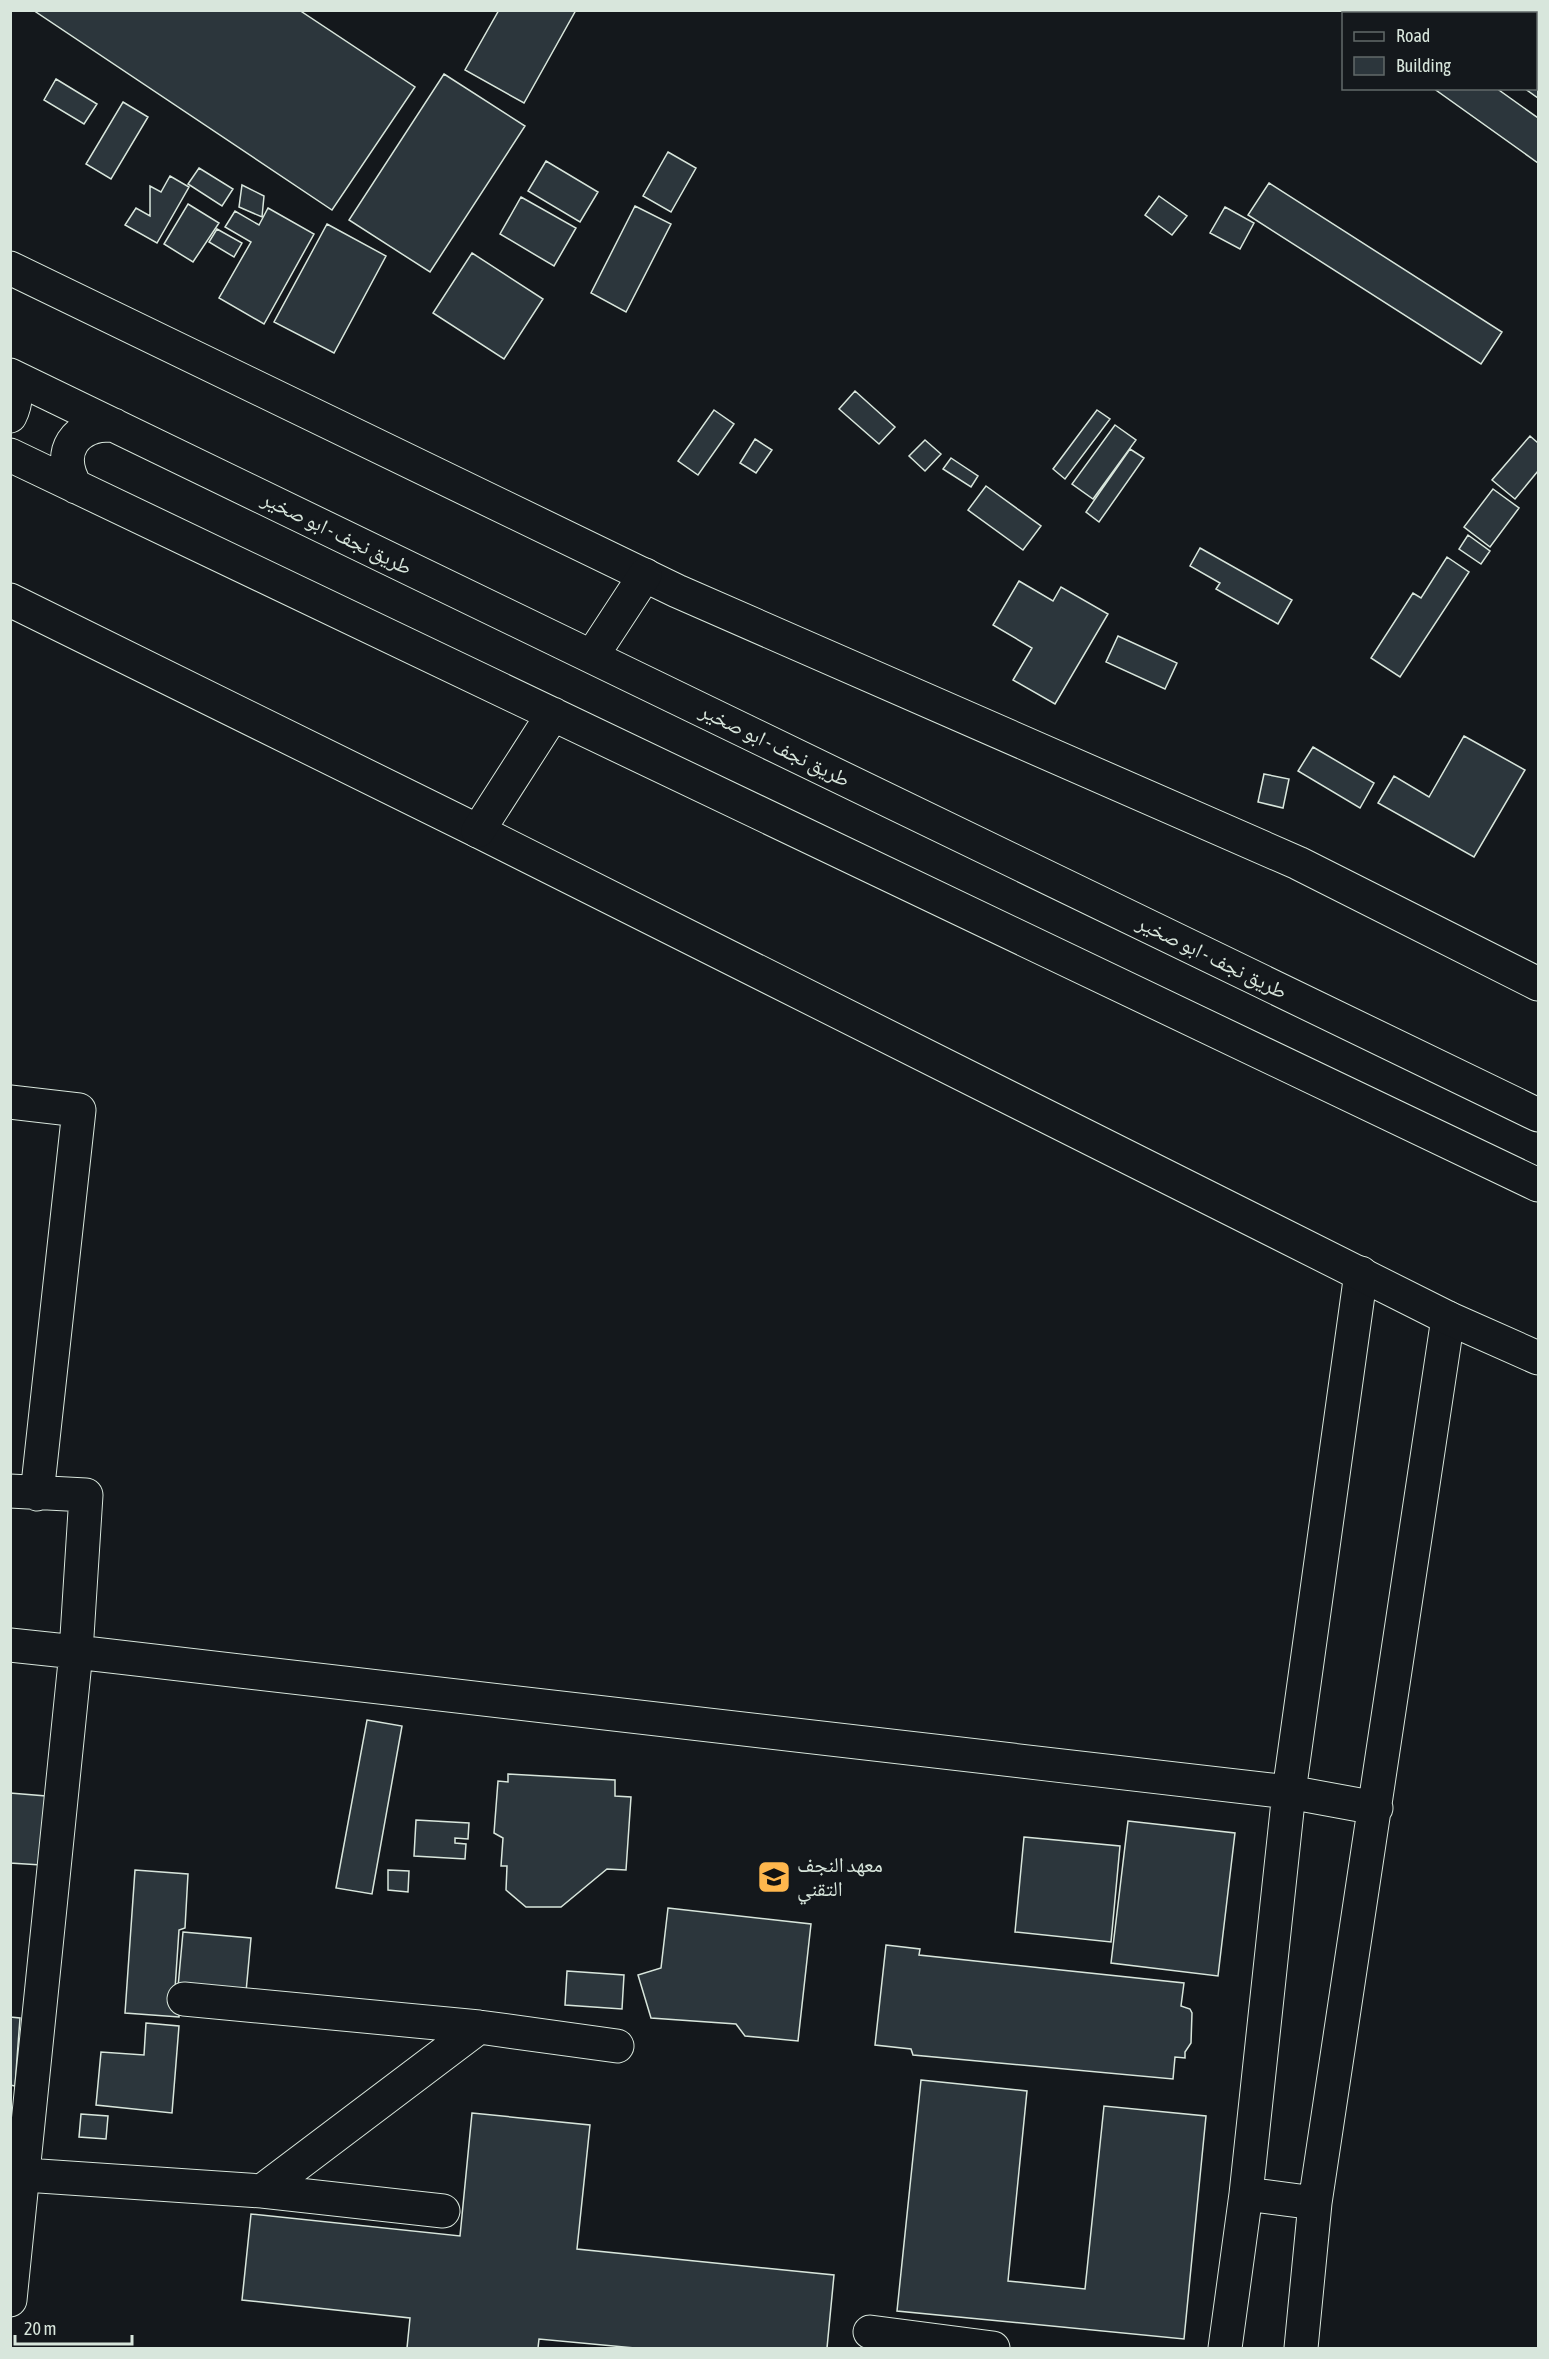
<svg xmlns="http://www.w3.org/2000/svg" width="1549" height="2359" font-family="'Asap Condensed','Noto Naskh Arabic',sans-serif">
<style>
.building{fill:#2c363c;stroke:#d8e6dc;stroke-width:1.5}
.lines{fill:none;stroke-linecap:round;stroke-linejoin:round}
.minor-casing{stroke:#d8e6dc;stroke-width:35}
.major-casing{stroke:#d8e6dc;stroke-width:35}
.highway-casing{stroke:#d8e6dc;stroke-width:35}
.minor{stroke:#14181c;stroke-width:33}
.major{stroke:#14181c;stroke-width:33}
.highway{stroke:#14181c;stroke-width:33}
.labels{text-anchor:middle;stroke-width:4.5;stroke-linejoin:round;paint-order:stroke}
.street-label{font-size:21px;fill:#d8e6dc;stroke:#14181c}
.poi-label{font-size:21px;fill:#d8e6dc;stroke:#14181c;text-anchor:start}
</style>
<rect width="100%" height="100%" fill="#14181c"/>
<!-- building -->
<path class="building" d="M33,10h266l116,77 -83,123z
M499,10h77l-52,93 -59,-33z
M1403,10h135v88l-14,-10h12v-74h-129z
M444,74l81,52 -95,146 -81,-52z
M56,79l41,25 -13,20 -40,-24z
M1433,88h63l42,30v45z
M123,102l25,15 -37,62 -25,-15z
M668,152l28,16 -25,44 -28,-16z
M546,161l52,31 -18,30 -52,-31z
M199,168l34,21 -11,17 -34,-22z
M170,176l19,11 -32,56 -32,-18 11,-17 14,8v-30l11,6z
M1269,183l233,149 -21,32 -233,-149z
M242,185l22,11 -2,21 -23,-10z
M1159,196l28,20 -15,19 -27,-20z
M521,197l55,31 -22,38 -54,-32z
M188,204l31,19 -26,39 -29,-18z
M635,206l36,18 -45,88 -35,-19z
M1225,207l29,16 -14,26 -30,-16z
M268,208l46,26 -50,90 -45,-26 32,-56 -26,-15 10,-16 24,14z
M327,224l59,32 -52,97 -60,-31z
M217,229l25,14 -8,14 -25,-15z
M472,253l71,46 -39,60 -71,-46z
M855,391l40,36 -16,17 -40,-35z
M714,410l20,14 -36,51 -20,-14z
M1097,410l13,9 -45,60 -12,-10z
M1115,425l21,15 -43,59 -21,-15z
M1530,436l8,7v28l-23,28 -23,-19z
M755,439l17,11 -16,23 -16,-10z
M925,440l16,14 -16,17 -16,-15z
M1130,449l14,9 -45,64 -13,-10z
M951,458l27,18 -7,11 -28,-18z
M986,486l55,40 -18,24 -55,-40z
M1493,489l26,19 -29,39 -26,-20z
M1468,535l22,16 -9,13 -22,-15z
M1200,548l92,52 -14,24 -62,-35 4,-6 -30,-17z
M1447,557l22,15 -69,105 -29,-19 42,-65 8,5z
M1019,581l34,20 8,-14 47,27 -53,90 -42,-24 19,-32 -39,-23z
M1118,636l59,27 -12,26 -59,-27z
M1464,736l61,34 -51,87 -96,-54 16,-27 35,21z
M1313,747l61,36 -14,25 -62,-37z
M1264,774l25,5 -6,29 -25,-6z
M367,1720l35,6 -30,168 -36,-6z
M508,1774l107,6v16l16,1 -5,73 -19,-1 -46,38h-35l-20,-17 1,-24h-6l2,-28 -9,-5 4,-52 10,1z
M10,1793l36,3 -5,69 -31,-2z
M416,1820l53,3 -1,16 -13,-1v5l11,1 -1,15 -51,-3z
M1128,1821l107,12 -17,143 -107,-13z
M1024,1837l96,9 -9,96 -96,-10z
M135,1870l53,4 -3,54 -6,2 -4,59 6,1 -2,27 -54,-4z
M388,1870l21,1 -1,21 -20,-2z
M668,1908l143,16 -13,117 -53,-5 -9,-12 -85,-6 -13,-43 23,-7z
M183,1932l68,6 -5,54 -68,-5z
M886,1945l34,4 -1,6 265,28 -3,23 9,3 2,4 -1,30 -6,9v6l-10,-1 -2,22 -260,-24 -2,-6 -36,-4z
M567,1971l57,4 -2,34 -57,-4z
M10,2017l10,1 -5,68 -5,-1z
M146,2023l33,3 -7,87 -76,-8 5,-53 43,3z
M921,2080l106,11 -19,190 77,8 19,-183 102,10 -22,223 -287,-28z
M472,2113l118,12 -13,124 257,26 -7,73h-192l-96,-9 -1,9h-131l3,-30 -168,-18 9,-86 209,22z
M81,2114l27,2 -2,23 -27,-2z"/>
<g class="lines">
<defs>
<path id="minor" d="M10,1102l69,8 -42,384
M10,1491l76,4 -10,157 -66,-7
M184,1999l295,28 138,19
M25,2175l237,16 181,20
M262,2191l217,-164
M1246,2194l69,9
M10,2300l66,-648 1213,140 87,16
M870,2332l123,16
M1225,2348l21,-154 43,-402 72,-519
M1301,2348l14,-145 133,-885"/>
<path id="major" d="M10,268l667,323 621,272 240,121
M10,600l468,231 970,487 90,40"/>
<path id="highway" d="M10,375l1528,740
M10,380c7,12 6,24 0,36
M10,455l1528,730
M76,487c-21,-35 -1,-64 38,-62
M592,656l53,-81
M478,831l75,-117"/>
</defs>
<!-- minor casing -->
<use href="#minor" class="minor-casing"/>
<!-- major casing -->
<use href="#major" class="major-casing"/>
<!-- highway casing -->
<use href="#highway" class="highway-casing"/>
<!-- minor -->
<use href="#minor" class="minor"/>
<!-- major -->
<use href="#major" class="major"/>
<!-- highway -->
<use href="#highway" class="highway"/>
</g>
<!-- icons -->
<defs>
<symbol id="university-square" viewBox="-11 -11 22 22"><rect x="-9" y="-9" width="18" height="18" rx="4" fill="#ffb74d" stroke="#14181c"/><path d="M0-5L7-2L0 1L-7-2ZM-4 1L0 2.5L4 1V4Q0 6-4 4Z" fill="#111"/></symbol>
</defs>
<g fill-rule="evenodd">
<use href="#university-square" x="755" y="1858" width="38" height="38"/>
</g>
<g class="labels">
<!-- street labels -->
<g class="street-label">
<text transform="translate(337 533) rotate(26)" y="7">طريق نجف - ابو صخير</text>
<text transform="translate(775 745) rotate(26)" y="7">طريق نجف - ابو صخير</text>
<text transform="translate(1212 957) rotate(26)" y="7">طريق نجف - ابو صخير</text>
</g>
<!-- poi labels -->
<g class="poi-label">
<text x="797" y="1872">معهد النجف<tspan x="797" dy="24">التقني</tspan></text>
</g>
</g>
<!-- border -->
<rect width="1549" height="2359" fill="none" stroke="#d8e6dc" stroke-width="24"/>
<!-- legend -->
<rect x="1342" y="12" width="195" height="78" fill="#14181c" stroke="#626a69" stroke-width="1.5"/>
<rect x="1354" y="32" width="30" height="9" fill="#14181c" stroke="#626a69" stroke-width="1.5"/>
<text x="1396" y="42" font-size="18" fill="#d8e6dc">Road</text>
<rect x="1354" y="57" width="30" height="18" fill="#2c363c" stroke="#626a69" stroke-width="1.5"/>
<text x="1396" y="72" font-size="18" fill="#d8e6dc">Building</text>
<!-- scale -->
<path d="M15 2335v9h117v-9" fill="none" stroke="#d8e6dc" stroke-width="3"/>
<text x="24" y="2335" font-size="18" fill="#d8e6dc" stroke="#14181c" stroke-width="4.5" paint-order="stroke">20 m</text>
</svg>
